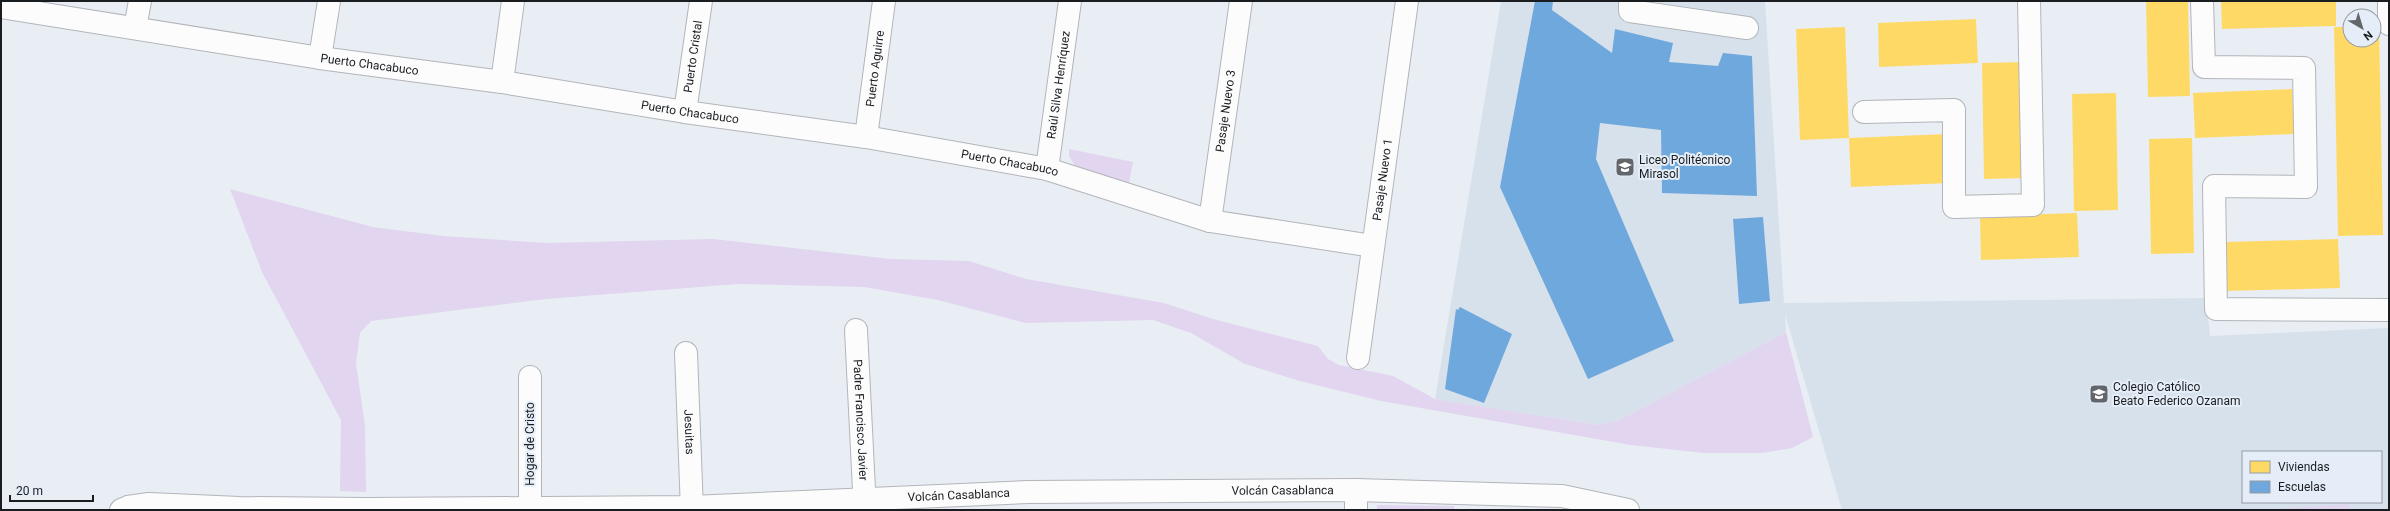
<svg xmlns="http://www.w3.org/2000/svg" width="2390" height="511" font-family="Roboto,sans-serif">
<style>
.built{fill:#d7e1ec;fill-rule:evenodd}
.green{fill:#e1d5ef}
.homes{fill:#ffd966}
.schools{fill:#6fa8dc}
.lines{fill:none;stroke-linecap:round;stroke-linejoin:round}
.minor-casing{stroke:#b2b5ba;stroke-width:24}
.minor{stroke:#fcfcfd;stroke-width:22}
.labels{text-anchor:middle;stroke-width:4;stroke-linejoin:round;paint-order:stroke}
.street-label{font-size:12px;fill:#1a1d20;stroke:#e5eef8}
.poi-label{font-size:12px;fill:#1a1d20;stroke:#e5eef8;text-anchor:start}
</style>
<rect width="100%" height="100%" fill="#e9eef4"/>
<!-- built -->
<path class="built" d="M1501,1h264l19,302 422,-5 4,38 179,-8v182h-547l-57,-196 1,18 -167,88 -20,5 -164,-26zM2243,452h138v50h-138z"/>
<!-- green -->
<path class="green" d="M1069,149l64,13 -5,26 -51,-19 -8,-13z
M230,189l143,38 70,9 104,7 166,-4 178,20 78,2 57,18 138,24 49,16 105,27 10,13 11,6 54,11 42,23 164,26 20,-5 167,-88 27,105 -21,11 -29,5h-59l-73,-8 -250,-44 -81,-20 -55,-17 -54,-31 -38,-13 -127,3 -88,-23 -74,-13 -126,-3 -192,15 -175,22 -11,12 -4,30 9,63 1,66 -26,-1 1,-71 -79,-148z
M2349,504l1,6h-90z
M1377,505l77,1v4h-77z"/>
<!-- homes -->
<path class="homes" d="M2146,1h42l2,95 -42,1z
M2221,1h115v25l-114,3z
M1976,19l2,44 -99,4 -1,-44z
M2374,26h5l4,209 -45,1 -4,-209h16v13h24z
M1845,27l4,111 99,-4 2,49 -99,4 -2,-49 -49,2 -4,-111z
M2025,62l2,116 -43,1 -2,-116z
M2292,89l2,45 -99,4 -2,-45z
M2116,93l2,117 -44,1 -2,-117z
M2192,138l2,115 -43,1 -2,-115z
M2077,213l2,44 -98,3 -1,-44z
M2338,239l2,49 -114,3 -1,-49z"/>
<!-- schools -->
<path class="schools" d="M1535,1h18l-1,9 60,43 3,-24 58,14 -4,19 49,4 5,-13 29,3 5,140 -95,-3 -1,-63 -61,-7 -4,36 78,182 -86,38 -88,-192z
M1763,217l7,84 -31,3 -6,-85z
M1460,307l52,27 -28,69 -39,-14 11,-80 2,1z"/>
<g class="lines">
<defs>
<g id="minor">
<path d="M1630,1v10l117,17"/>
<path d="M2202,1l2,66 100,1 2,119 -92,-1 2,123 173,1"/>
<path d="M2389,1v23"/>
<path id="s1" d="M1,7l319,51 182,24 183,30 181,25 181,32 163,52 163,25"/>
<path d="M135,28l5,-27"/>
<path d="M320,58l9,-57"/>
<path d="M502,82l11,-81"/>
<path id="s2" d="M685,112l16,-111"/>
<path d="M1864,112l90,-2v97l79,-2 -4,-204"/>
<path id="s3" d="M866,137l18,-136"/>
<path id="s4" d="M1047,169l23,-168"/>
<path id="s5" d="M1210,221l31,-220"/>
<path id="s6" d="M856,330l9,180"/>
<path id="s7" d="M686,353l6,157"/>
<path id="s8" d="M1358,358l49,-357"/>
<path d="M530,377v133"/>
<path d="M1356,490v20"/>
<path id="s9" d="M121,510l7,-3 21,-3 90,4 128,1 325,-2 336,-15 328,-2 206,6 66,14"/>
</g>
</defs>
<!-- minor casing -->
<use href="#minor" class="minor-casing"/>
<!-- minor -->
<use href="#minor" class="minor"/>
</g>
<!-- icons -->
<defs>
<symbol id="school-square" viewBox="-11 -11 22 22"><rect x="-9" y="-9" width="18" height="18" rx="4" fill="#62666a" stroke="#e5eef8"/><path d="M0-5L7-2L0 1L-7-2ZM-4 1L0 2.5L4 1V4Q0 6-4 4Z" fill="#fff"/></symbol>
</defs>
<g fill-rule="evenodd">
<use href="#school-square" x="1614" y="156" width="22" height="22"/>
<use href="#school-square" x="2088" y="383" width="22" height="22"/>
</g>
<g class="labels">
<!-- street labels -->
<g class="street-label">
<text dy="4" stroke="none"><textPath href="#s2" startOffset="56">Puerto Cristal</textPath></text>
<text dy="4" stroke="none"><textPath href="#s1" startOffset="373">Puerto Chacabuco</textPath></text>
<text dy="4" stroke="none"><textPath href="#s3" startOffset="69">Puerto Aguirre</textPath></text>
<text dy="4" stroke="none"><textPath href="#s4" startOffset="85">Raúl Silva Henríquez</textPath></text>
<text dy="4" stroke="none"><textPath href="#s5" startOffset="111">Pasaje Nuevo 3</textPath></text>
<text dy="4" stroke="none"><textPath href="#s1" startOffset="697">Puerto Chacabuco</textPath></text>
<text dy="4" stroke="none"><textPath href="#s1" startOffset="1021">Puerto Chacabuco</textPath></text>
<text dy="4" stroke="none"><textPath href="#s8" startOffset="180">Pasaje Nuevo 1</textPath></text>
<text dy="4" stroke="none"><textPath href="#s6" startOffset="90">Padre Francisco Javier</textPath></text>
<text dy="4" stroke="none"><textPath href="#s7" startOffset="79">Jesuitas</textPath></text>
<text transform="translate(530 444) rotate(-90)" y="4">Hogar de Cristo</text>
<text dy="4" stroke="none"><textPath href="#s9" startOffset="1163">Volcán Casablanca</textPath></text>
<text dy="4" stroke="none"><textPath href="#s9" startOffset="839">Volcán Casablanca</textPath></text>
</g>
<!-- poi labels -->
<g class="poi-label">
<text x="1639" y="164">Liceo Politécnico<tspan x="1639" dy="14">Mirasol</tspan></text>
<text x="2113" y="391">Colegio Católico<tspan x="2113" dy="14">Beato Federico Ozanam</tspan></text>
</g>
</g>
<!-- border -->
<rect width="2390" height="511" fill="none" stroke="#1a1d20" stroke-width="4"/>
<!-- legend -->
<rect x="2242" y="451" width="140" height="52" fill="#e5eef8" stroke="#949aa2"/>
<rect x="2250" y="461" width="20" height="12" fill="#ffd966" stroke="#949aa2"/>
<text x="2278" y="471" font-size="12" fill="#1a1d20">Viviendas</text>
<rect x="2250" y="481" width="20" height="12" fill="#6fa8dc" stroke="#949aa2"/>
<text x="2278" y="491" font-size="12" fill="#1a1d20">Escuelas</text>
<!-- north arrow -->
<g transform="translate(2362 28) rotate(142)"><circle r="19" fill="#e5eef8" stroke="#949aa2"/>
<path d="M0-3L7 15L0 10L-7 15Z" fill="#62666a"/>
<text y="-6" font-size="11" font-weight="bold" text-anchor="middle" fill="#1a1d20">N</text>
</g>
<!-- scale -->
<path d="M10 495v6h83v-6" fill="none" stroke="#1a1d20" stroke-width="2"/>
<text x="16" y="495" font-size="12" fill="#1a1d20" stroke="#e5eef8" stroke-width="3" paint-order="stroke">20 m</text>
</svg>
